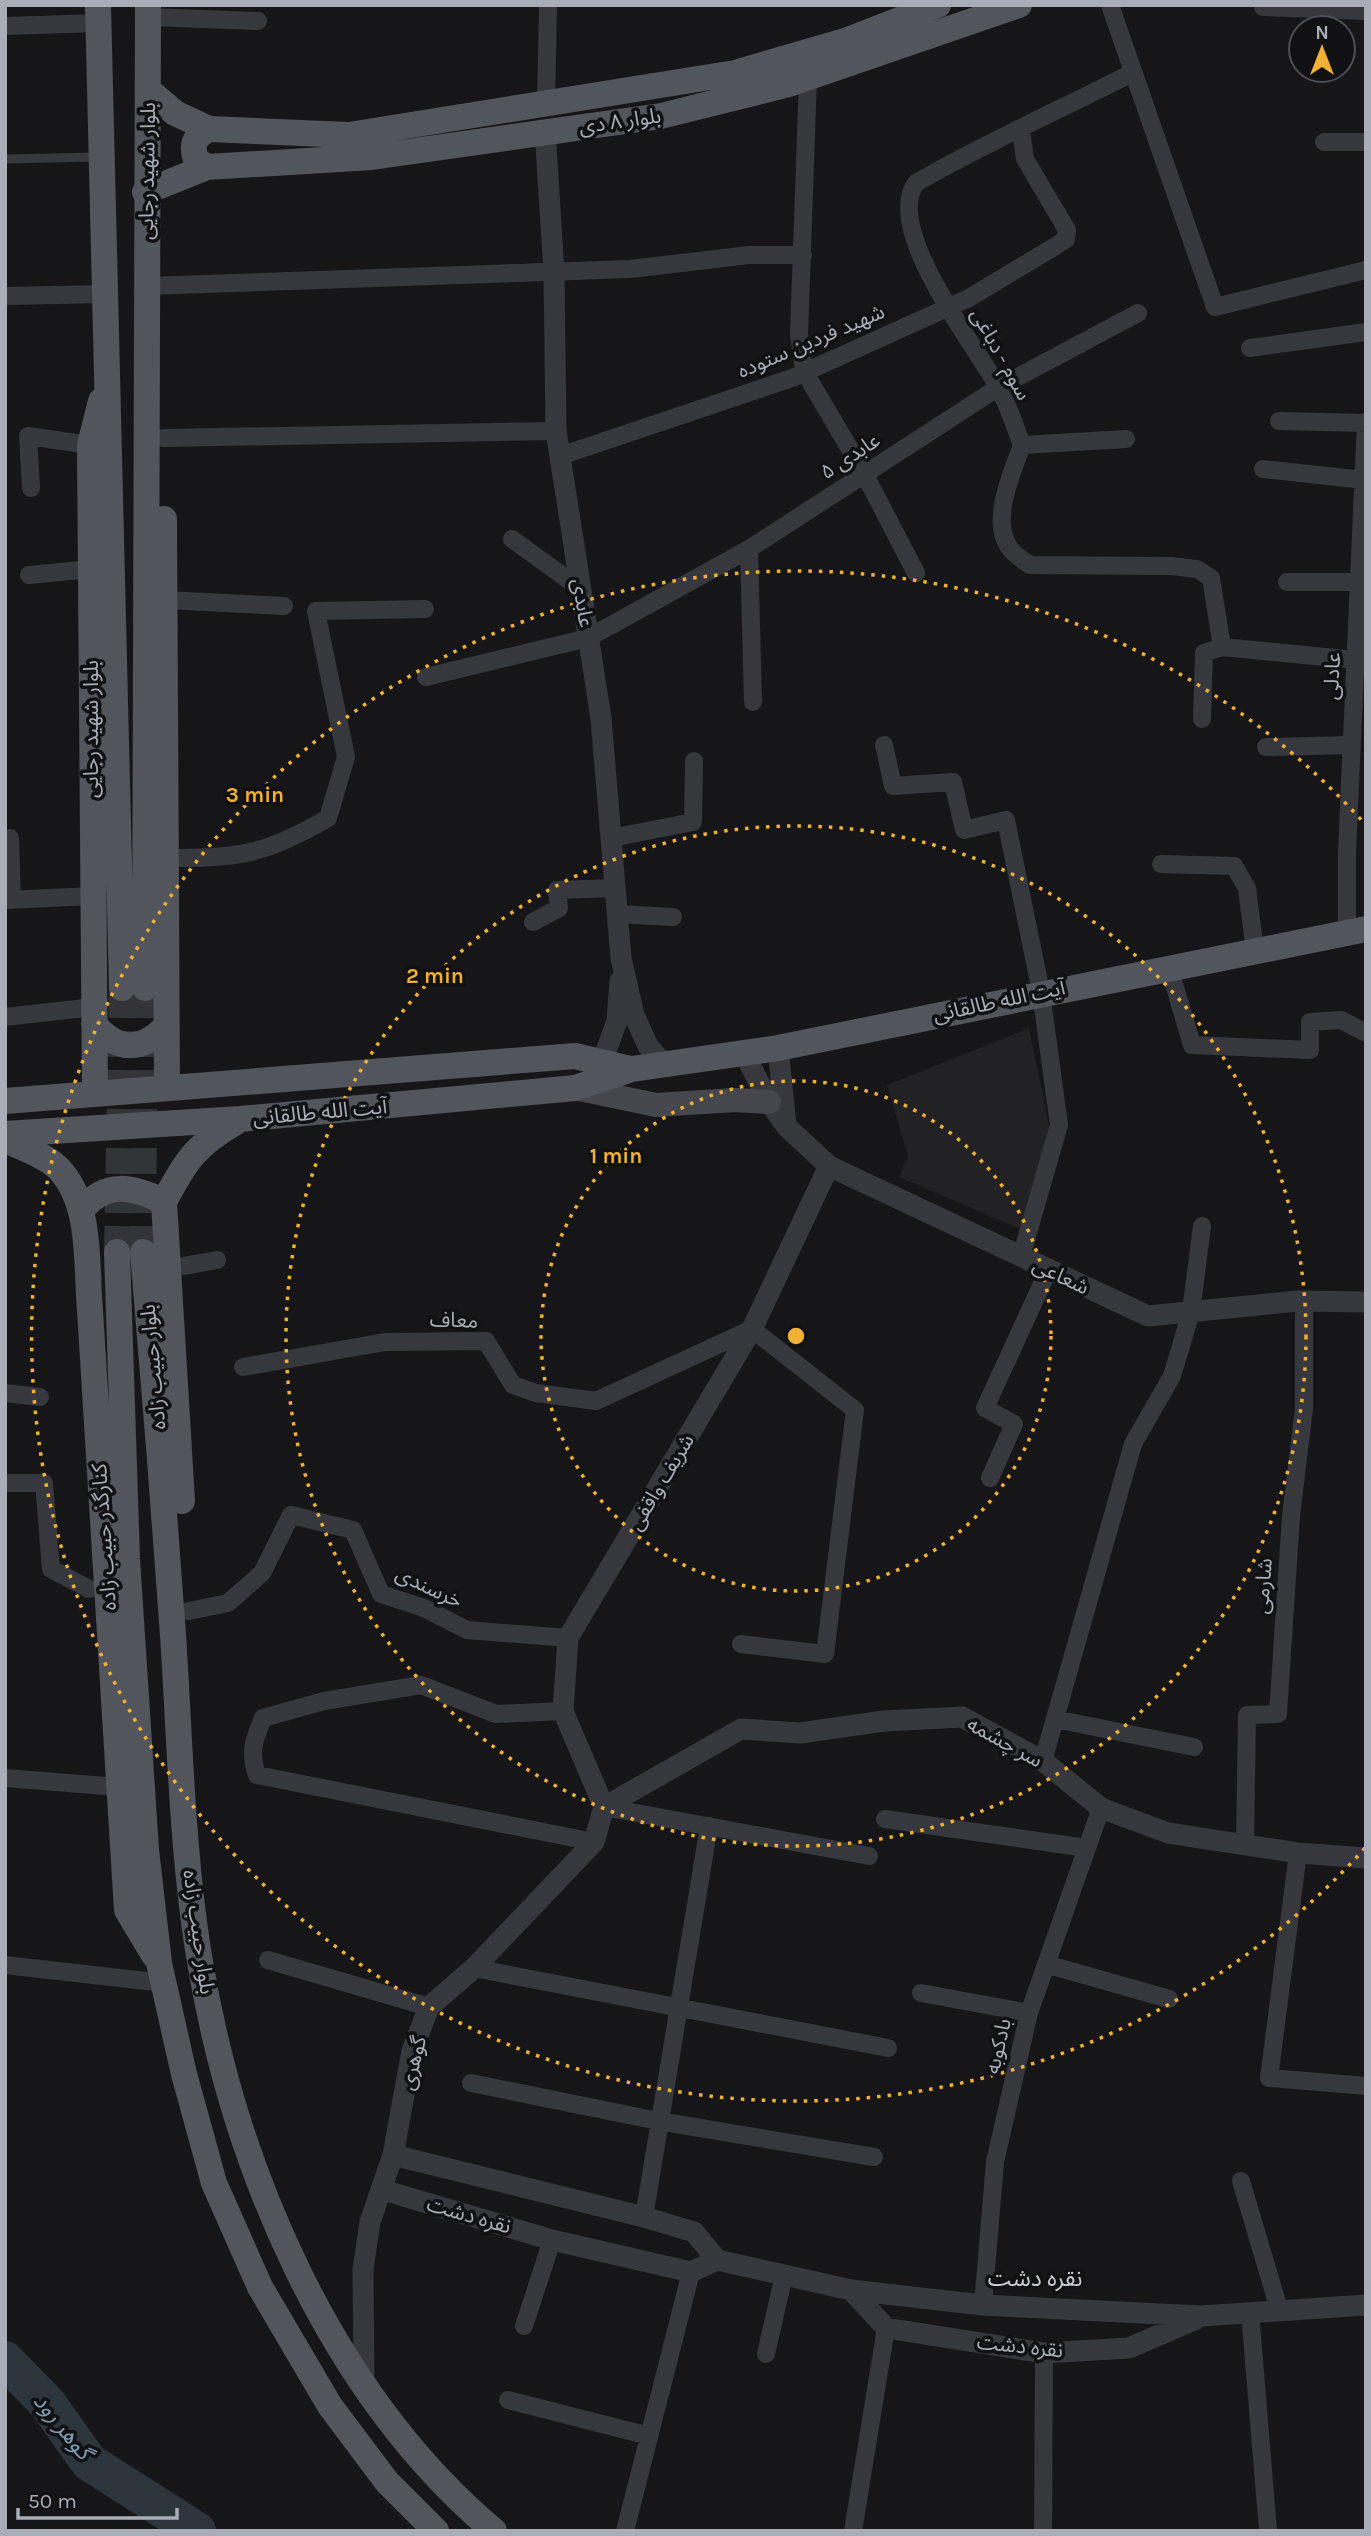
<svg xmlns="http://www.w3.org/2000/svg" width="1371" height="2536" font-family="Karla,'Noto Sans Arabic',sans-serif">
<style>
.built{fill:#222225}
.lines{fill:none;stroke-linecap:round;stroke-linejoin:round}
.river{stroke:#2c353c;stroke-width:38}
.primary-tunnel{stroke:#333438;stroke-width:26;stroke-dasharray:26 13;stroke-linecap:butt}
.service{stroke:#37383d;stroke-width:9}
.minor{stroke:#37383d;stroke-width:18}
.tertiary{stroke:#37383d;stroke-width:21}
.secondary{stroke:#45474d;stroke-width:24}
.primary{stroke:#53555c;stroke-width:26}
.ring{fill:none;stroke:#f2b134;stroke-width:3.5;stroke-dasharray:3.5 7}
.labels{text-anchor:middle;stroke-width:7;stroke-linejoin:round;paint-order:stroke}
.street-label{font-size:21px;fill:#a8adb8;stroke:#111113}
.neighbourhood-label{font-size:23px;fill:#c9ccd4;stroke:#111113}
.water-label{font-size:23px;font-style:italic;fill:#7f9bb3;stroke:#111113}
.centre{fill:#f2b134;stroke:#111113;stroke-width:3.5}
.ring-label{font-size:21px;text-anchor:middle;font-weight:bold;fill:#f2b134;stroke:#111113;stroke-width:7;stroke-linejoin:round;paint-order:stroke}
</style>
<rect width="100%" height="100%" fill="#161618"/>
<!-- built -->
<path class="built" d="M1029,1028l21,102 -30,99 -121,-52 9,-21 -21,-71z"/>
<g class="lines">
<!-- river -->
<path class="river" d="M5,2360l42,43 42,59 108,69"/>
<!-- primary-tunnel -->
<path class="primary-tunnel" d="M117,1252l5,-264
M143,1252l2,-264"/>
<!-- service -->
<path class="service" d="M5,159l93,-2"/>
<!-- minor -->
<path class="minor" d="M1110,5l105,302 151,-37
M1263,7l103,4
M149,17l109,4
M5,26l94,-3
M1132,73c-72,37 -146,69 -216,110 -33,45 58,161 81,202 11,18 17,40 25,60 -10,28 -34,79 -10,106 5,5 12,10 18,14l141,1 26,3 14,9 11,69 134,13
M808,78l-9,256 5,37 60,102 52,100
M546,104l2,-99
M1324,142h42
M147,286l483,-17 119,-14h54
M5,296l102,-2
M1250,348l116,-16
M1279,421l87,2
M163,438l393,-7
M1022,445l104,-6
M560,456l232,-78 177,-80 85,-51 12,-8 1,-9 -42,-71 -4,-29
M1263,469l101,11
M31,488l-3,-52 62,9
M512,539l69,50
M749,549l4,153
M29,575l62,-6
M1287,582h73
M165,600l119,6
M426,677l162,-39 161,-89 250,-162 139,-74
M1202,719l2,-66 18,-6
M884,745l9,41 60,-4 11,48 42,-10 35,172 18,133 -38,132
M1266,747l86,-2
M10,838l2,62
M611,838l82,-16 1,-61
M167,858c70,1 100,-4 161,-40l18,-61 -30,-146 109,-2
M1161,864l73,2 13,22 8,63
M5,900l87,-4
M618,914l55,3
M533,922l26,-14 -2,-18 59,-2
M1347,933v-81l19,-430
M1169,967l23,78 118,5v-28l31,-2 23,12
M5,1017l89,-10
M167,1269l50,-9
M243,1367l142,-25 101,-1 27,44 23,8 60,8 156,-72 103,81 -30,244 -84,-10
M5,1393l35,4
M990,1478l24,-54 -29,-16 63,-137
M5,1483h39l7,86 38,20
M189,1611l39,-8 34,-30 29,-58 62,15 28,64 43,14 43,22 101,8
M563,1711l-67,3 -75,-29 -97,16 -61,17c-9,22 -14,33 -6,57l337,67
M1055,1719l139,28
M1043,1761l90,-317 39,-68 19,-64 11,-86
M5,1778l114,9
M604,1807l265,49
M885,1819l202,29
M1245,1845l2,-130 31,-1 13,-198 13,-107v-107
M1298,1853l-29,225 97,8
M268,1960l161,47
M1046,1964l123,35
M5,1965l159,18
M474,1968l414,80
M921,1993l108,20
M471,2083l187,38 216,36
M1241,2181l38,128
M644,2217l65,-391
M983,2305l12,-143 34,-149 72,-205
M1250,2312l18,219
M524,2326l28,-86
M766,2354l18,-79
M508,2400l141,36
M625,2531l66,-259
M853,2531l33,-203
M1043,2531l1,-178"/>
<!-- tertiary -->
<path class="tertiary" d="M545,131l9,141 2,159 45,287 20,240 13,57 14,31 16,18
M778,1048l8,77
M744,1053l25,49 18,25 42,39 319,150 150,-15 68,1
M602,1062l15,-41 3,-40
M604,1807l137,-78 59,4 84,-12 78,-4 81,44 58,47 67,25 130,20 68,5
M604,1807l-41,-96 5,-73 184,-309 77,-163
M393,2155l251,62 50,15 23,28 134,30 132,15 218,11 165,-11
M383,2190l169,50 139,32 26,-12
M851,2290l35,38 158,25 85,-5 67,-29
M364,2384l-1,-115 7,-47 23,-67 19,-104 17,-44 45,-39 120,-126 10,-35"/>
<!-- secondary -->
<path class="secondary" d="M575,1088l81,17 79,-5 34,2"/>
<!-- primary -->
<path class="primary" d="M98,5l24,983
M148,90l27,23 34,16 140,6 386,-62 110,-32 93,-36
M207,167l-11,-7c-5,-16 -2,-23 13,-31
M145,192l62,-25 165,-10 289,-41 128,-32 230,-79
M164,519l3,568
M145,988l3,-983
M94,1024c23,28 48,28 72,2
M95,1093l-5,-648 11,-44
M5,1101l570,-45 55,13
M5,1134l235,-15 335,-31 57,-19 146,-21 588,-119
M5,1140c17,7 41,16 53,28 34,34 28,97 32,142l37,600 27,45
M81,1211c24,-31 52,-25 83,-9
M117,1252l10,307 19,291 13,113 25,111 30,109 46,104 70,119 57,76 49,49
M143,1252c11,128 21,255 30,383 7,107 9,216 26,321 34,209 130,436 295,575
M182,1501l-18,-299c22,-42 31,-56 72,-80"/>
</g>
<!-- distance rings -->
<g class="ring">
<circle cx="796" cy="1336" r="255"/>
<circle cx="796" cy="1336" r="510"/>
<path d="M1365 1848A765 765 0 1 1 1365 824"/>
</g>
<g class="labels">
<!-- street labels -->
<g class="street-label">
<text transform="translate(620 121) rotate(-8)" y="7">بلوار ۸ دی</text>
<text transform="translate(147 171) rotate(-89)" y="7">بلوار شهید رجایی</text>
<text transform="translate(811 341) rotate(-23)" y="7">شهید فردین ستوده</text>
<text transform="translate(1001 354) rotate(61)" y="7">سوم - دباغی</text>
<text transform="translate(850 456) rotate(-33)" y="7">عابدی ۵</text>
<text transform="translate(583 603) rotate(81)" y="7">عابدی</text>
<text transform="translate(1332 676) rotate(-87)" y="7">عادلی</text>
<text transform="translate(91 729) rotate(-90)" y="7">بلوار شهید رجایی</text>
<text transform="translate(999 1001) rotate(-12)" y="7">آیت الله طالقانی</text>
<text transform="translate(320 1112) rotate(-5)" y="7">آیت الله طالقانی</text>
<text transform="translate(1061 1276) rotate(25)" y="7">شعاعی</text>
<text transform="translate(454 1320) rotate(2)" y="7">معاف</text>
<text transform="translate(153 1367) rotate(-95)" y="7">بلوار حبیب زاده</text>
<text transform="translate(661 1482) rotate(-59)" y="7">شریف واقفی</text>
<text transform="translate(104 1537) rotate(-94)" y="7">کنارگذر حبیب زاده</text>
<text transform="translate(1263 1586) rotate(-86)" y="7">شارمی</text>
<text transform="translate(429 1587) rotate(25)" y="7">خرسندی</text>
<text transform="translate(1005 1742) rotate(29)" y="7">سر چشمه</text>
<text transform="translate(199 1932) rotate(82)" y="7">بلوار حبیب زاده</text>
<text transform="translate(998 2046) rotate(-77)" y="7">بادکوبه</text>
<text transform="translate(413 2063) rotate(-76)" y="7">گوهری</text>
<text transform="translate(469 2215) rotate(16)" y="7">نقره دشت</text>
<text transform="translate(1020 2346) rotate(6)" y="7">نقره دشت</text>
</g>
<!-- neighbourhood labels -->
<g class="neighbourhood-label">
<text x="1035" y="2286">نقره دشت</text>
</g>
<!-- water labels -->
<g class="water-label">
<text transform="translate(63 2426) rotate(51)" y="8">گوهر رود</text>
</g>
</g>
<circle cx="796" cy="1336" r="10" class="centre"/>
<g class="ring-label">
<text x="255" y="802">3 min</text>
<text x="435" y="983">2 min</text>
<text x="616" y="1163">1 min</text>
</g>
<!-- border -->
<rect width="1371" height="2536" fill="none" stroke="#a8adb8" stroke-width="14"/>
<!-- north arrow -->
<g transform="translate(1322 49)"><circle r="33" fill="#111113" stroke="#4d4f55" stroke-width="2"/>
<path d="M0-5L12 26L0 18L-12 26Z" fill="#f2b134"/>
<text y="-10" font-size="19" font-weight="bold" text-anchor="middle" fill="#a8adb8">N</text>
</g>
<!-- scale -->
<path d="M18 2508v10h159v-10" fill="none" stroke="#a8adb8" stroke-width="3.5"/>
<text x="28" y="2508" font-size="21" fill="#a8adb8" stroke="#111113" stroke-width="5" paint-order="stroke">50 m</text>
</svg>
